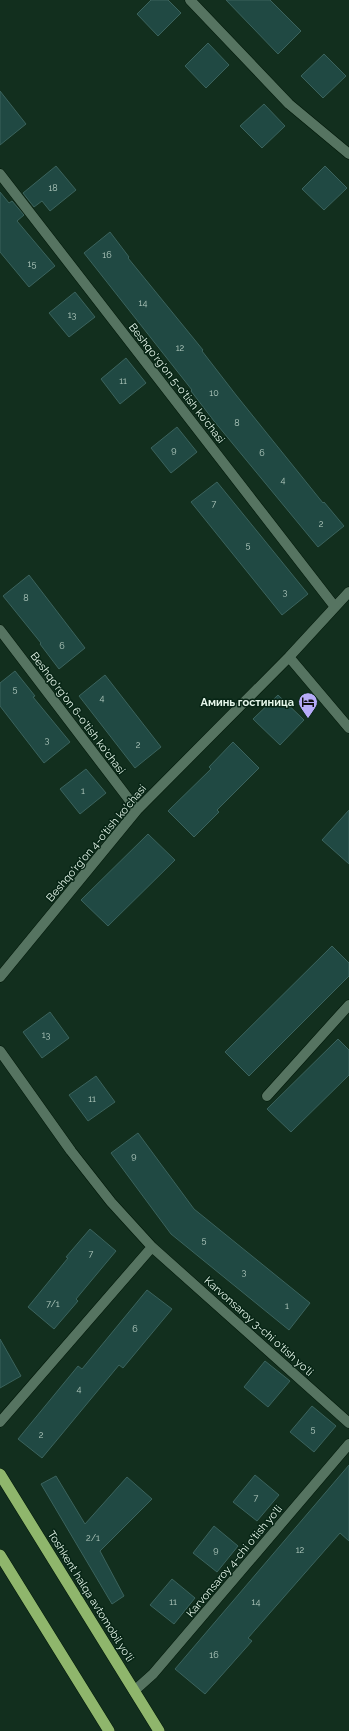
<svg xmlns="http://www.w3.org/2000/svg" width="349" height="1731" font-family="Raleway,sans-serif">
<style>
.building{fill:#204943;stroke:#3b635d}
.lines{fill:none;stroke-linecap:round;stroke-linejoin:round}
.minor-casing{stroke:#001708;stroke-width:11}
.trunk-casing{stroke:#001708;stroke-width:12}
.minor{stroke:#567461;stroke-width:10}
.trunk{stroke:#8fb66c;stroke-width:11}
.labels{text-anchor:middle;stroke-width:3;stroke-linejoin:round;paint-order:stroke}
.number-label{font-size:9px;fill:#b4ccc1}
.street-label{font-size:11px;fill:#e6f7eb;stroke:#072515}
.poi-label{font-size:11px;font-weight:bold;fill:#e6f7eb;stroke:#072515;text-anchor:end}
</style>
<rect width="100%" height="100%" fill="#122f1e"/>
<!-- building -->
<path class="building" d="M151,0h17l13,13 -23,23 -21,-22z
M226,0h44l31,31 -23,23z
M208,43l21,22 -23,23 -21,-22z
M324,54l22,22 -23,22 -22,-22z
M0,91l26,33 -26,21z
M264,104l21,22 -23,22 -22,-22z
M56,166l20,24 -26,21 -8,-10 -8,6 -11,-14z
M325,166l22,22 -23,22 -22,-21z
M0,192l9,11 3,-2 12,14 -7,6 38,45 -26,21 -29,-35z
M110,232l19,25 -1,1 75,92 -1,1 34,44 87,108 1,-1 20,24 -26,21 -104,-126 -23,-30 1,-1 -108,-137z
M75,292l20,25 -26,20 -20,-24z
M126,358l20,25 -26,21 -19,-25z
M177,427l20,25 -26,21 -20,-25z
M217,482l91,112 -26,21 -91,-113z
M29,575l56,73 -26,21 -19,-25 1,-1 -38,-47z
M15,671l20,25 -2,1 37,45 -26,21 -44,-57v-23z
M105,675l56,72 -26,21 -56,-72z
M278,695l26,25 -24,25 -27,-26z
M233,742l26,26 -42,42 2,2 -25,25 -26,-26 43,-42 -2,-2z
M86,769l20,24 -26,21 -20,-25z
M349,810v54l-27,-24z
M148,834l27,26 -67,66 -27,-26z
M332,946l17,17v13l-100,100 -24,-24z
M50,1012l19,26 -27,20 -19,-26z
M338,1039l11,11v25l-58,57 -24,-23z
M96,1076l19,26 -27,19 -19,-26z
M138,1133l56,76 116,94 -21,27 -118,-96 -60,-81z
M90,1229l26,22 -40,48 2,2 -24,28 -26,-22 40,-49 -2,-1z
M147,1290l25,19 -49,59 -4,-3 -77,93 -24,-19 60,-73 4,3z
M0,1339l21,37 -21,12z
M265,1361l25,20 -22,26 -24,-20z
M312,1406l24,20 -22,26 -24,-20z
M349,1465v76l-9,-8 -92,105 4,3 -47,53 -30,-25z
M255,1475l24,20 -22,26 -24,-19z
M56,1476l29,48 42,-47 25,22 -52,52 24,45 -12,8 -71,-120z
M214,1526l24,20 -21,26 -24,-19z
M172,1579l23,19 -21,26 -24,-19z"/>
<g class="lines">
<defs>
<path id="minor" d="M190,0l99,104 60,50
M0,174l335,433
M0,630l137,180
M289,657l60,71
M0,977l137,-167 152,-153 60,-65
M0,1051l71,100 40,51 41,45 197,176
M267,1096l82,-91
M0,1422l152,-175
M134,1691l19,-17 196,-230"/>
<path id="trunk" d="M0,1474l159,257
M0,1555l109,176"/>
</defs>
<!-- minor casing -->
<use href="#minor" class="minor-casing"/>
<!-- trunk casing -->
<use href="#trunk" class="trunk-casing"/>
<!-- minor -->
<use href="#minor" class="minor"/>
<!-- trunk -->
<use href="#trunk" class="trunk"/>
</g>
<!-- icons -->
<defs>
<symbol id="hotel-pin" viewBox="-11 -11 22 30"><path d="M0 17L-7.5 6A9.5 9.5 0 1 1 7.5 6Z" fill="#b6abf8" stroke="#072515"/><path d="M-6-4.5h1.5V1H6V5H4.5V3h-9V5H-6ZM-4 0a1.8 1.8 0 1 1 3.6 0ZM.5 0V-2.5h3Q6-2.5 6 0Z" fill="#111"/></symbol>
</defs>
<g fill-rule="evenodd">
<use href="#hotel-pin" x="297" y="691" width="22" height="30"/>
</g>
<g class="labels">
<!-- number labels -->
<g class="number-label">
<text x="53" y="191">18</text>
<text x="107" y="258">16</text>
<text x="32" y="267">15</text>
<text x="143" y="306">14</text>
<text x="72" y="318">13</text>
<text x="180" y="351">12</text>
<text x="123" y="384">11</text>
<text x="214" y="396">10</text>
<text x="237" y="426">8</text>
<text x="174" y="453">9</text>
<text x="262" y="456">6</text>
<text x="283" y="483">4</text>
<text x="214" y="507">7</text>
<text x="321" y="527">2</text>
<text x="248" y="548">5</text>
<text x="285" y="595">3</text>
<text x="26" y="601">8</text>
<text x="62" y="649">6</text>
<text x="15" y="692">5</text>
<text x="102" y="701">4</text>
<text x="47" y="743">3</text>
<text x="138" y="748">2</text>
<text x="83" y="794">1</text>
<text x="46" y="1038">13</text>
<text x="92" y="1102">11</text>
<text x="134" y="1159">9</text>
<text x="204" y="1243">5</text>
<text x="91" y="1257">7</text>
<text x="244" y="1275">3</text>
<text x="53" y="1307">7/1</text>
<text x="287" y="1309">1</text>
<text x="135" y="1332">6</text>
<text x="79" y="1392">4</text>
<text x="313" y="1432">5</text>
<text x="41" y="1438">2</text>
<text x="256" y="1501">7</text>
<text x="93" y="1541">2/1</text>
<text x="216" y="1553">9</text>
<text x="300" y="1553">12</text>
<text x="173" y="1605">11</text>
<text x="256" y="1605">14</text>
<text x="214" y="1658">16</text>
</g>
<!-- street labels -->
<g class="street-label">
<text transform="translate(177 383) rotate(52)" y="4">Beshqo'rg'on 5-o'tish ko'chasi</text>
<text transform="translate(78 713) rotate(53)" y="4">Beshqo'rg'on 6-o'tish ko'chasi</text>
<text transform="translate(96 843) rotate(-50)" y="4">Beshqo'rg'on 4-o'tish ko'chasi</text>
<text transform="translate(259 1326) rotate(42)" y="4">Karvonsaroy 3-chi o'tish yo'li</text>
<text transform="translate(234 1561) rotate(-50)" y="4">Karvonsaroy 4-chi o'tish yo'li</text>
<text transform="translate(91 1596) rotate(58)" y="4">Toshkent halqa avtomobil yo'li</text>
</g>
<!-- poi labels -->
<g class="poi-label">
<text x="294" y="706">Аминь гостиница</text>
</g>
</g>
</svg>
